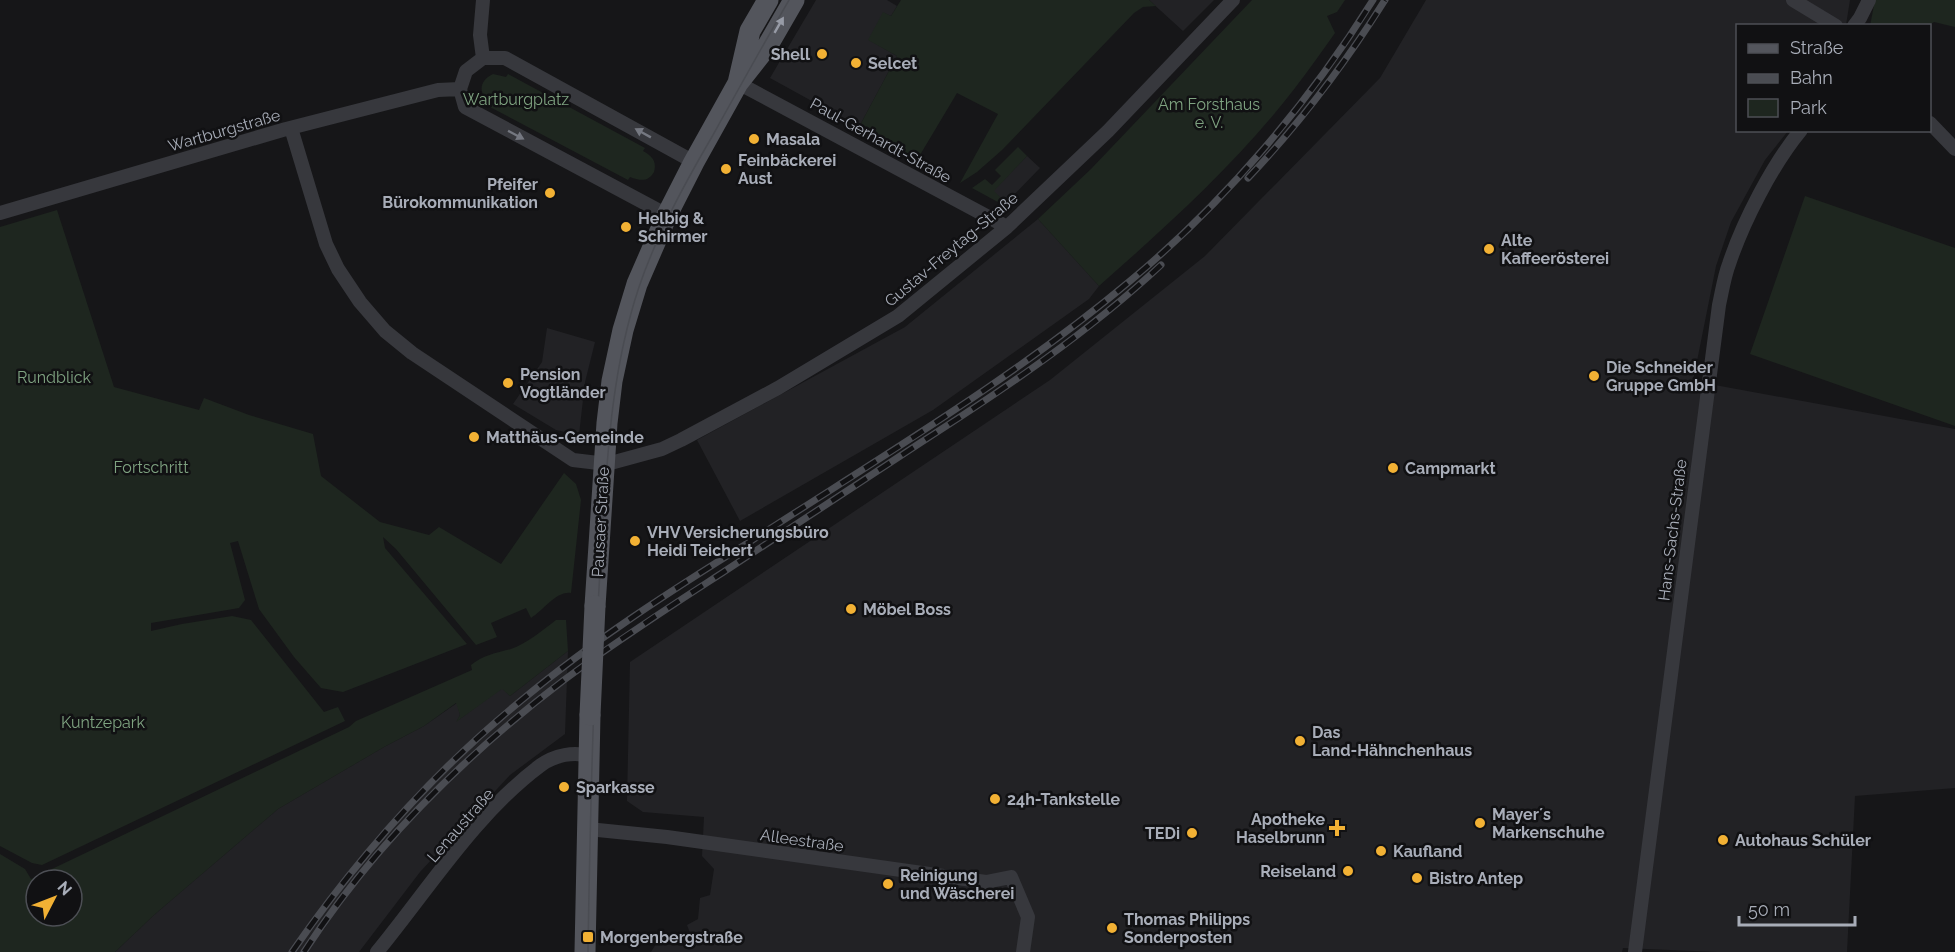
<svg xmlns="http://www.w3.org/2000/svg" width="1955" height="952" font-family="Raleway,sans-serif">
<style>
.built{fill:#222225}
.green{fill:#1e261f;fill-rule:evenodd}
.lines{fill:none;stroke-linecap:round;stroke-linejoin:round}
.street{stroke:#37383d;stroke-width:14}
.primary{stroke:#53555c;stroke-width:21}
.tram{stroke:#4a4c52;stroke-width:1.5}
.rail-casing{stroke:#4a4c52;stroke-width:7}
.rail{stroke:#111113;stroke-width:4.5;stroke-dasharray:14;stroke-linecap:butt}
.primary-bridge{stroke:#53555c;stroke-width:21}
.oneway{fill:#979ba6}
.oneway2{fill:#757881}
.poi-dot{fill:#f2b134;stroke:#111113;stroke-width:2}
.labels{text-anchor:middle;stroke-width:5;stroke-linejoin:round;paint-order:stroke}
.poi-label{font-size:16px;font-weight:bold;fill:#a8adb8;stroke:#111113;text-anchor:start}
.park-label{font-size:16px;fill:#7fa381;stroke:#111113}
.street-label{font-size:16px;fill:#a8adb8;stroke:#111113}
</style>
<rect width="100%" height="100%" fill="#161618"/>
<!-- built -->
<path class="built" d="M816,0h71l10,6 -6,10 -7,-3 -15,27 28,16 -38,71 -89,-49z
M1149,0h65l-31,31z
M1426,0h424l-4,25 -108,1v104l50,1 -23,29 -34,62 -15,44 -23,115 262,48v359l-100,8 -8,156h-130l-94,-4 -1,4h-971l5,-8 35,2 2,-5 -6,-16 11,-6 2,-21 10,-3 4,-26 -12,-13 2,-39 -61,-5 -16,-11 3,-139 420,-282 155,-124 175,-178z
M1027,156l13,12 -34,35 -13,-12z
M1038,219l61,67 -10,13 -156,111 -193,111 -43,-81 208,-113z
M547,328l48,14 -10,40 -6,53 -23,-5 -43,-26 29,-42z
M568,651l-3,83 -55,41 -90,97 -61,80h-244l39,-37 124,-106 106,-62 40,-21 33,-23 3,12 -3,6 45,-33 8,8z"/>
<!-- green -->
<path class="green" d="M901,0h248l7,6 -13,1 -9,6 -132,137 -25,22 -17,11 38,-69 -41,-21 -40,67 -58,-33 38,-71 -29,-16 15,-28 8,4z
M1252,0h93l-8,12 -10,4 8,17c-13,18 -26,37 -40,55 -56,73 -128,138 -196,198l-61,-67 53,-50z
M1875,0h80v27l-21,-5 -5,3 -59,1z
M493,74l13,3 2,-3 137,74 -2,3c9,5 14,10 11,21 -6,10 -13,9 -24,5l-2,3 -138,-73 2,-3c-14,-9 -14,-23 1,-30z
M1018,147l9,9 -33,35 12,12 3,-3 3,3 -5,4 -35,-19 13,-9 7,6 9,-9 -6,-6z
M1805,196l150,52v178l-205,-72z
M57,210l57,177 85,23 5,-12 45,17 64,19 8,42 59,46 49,13 10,-8 62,37 63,-91 12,11 5,16 -10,93c-15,-2 -27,17 -40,25l-5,-10 -35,15 6,14 -21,8 -80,-96 -13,-12 2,11 82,96 -124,48 -22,-4 -27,-31 -35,-48 -21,-68 -8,2 15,57 -6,8 -88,15v8l31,-7 50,-8 19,4 73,92 14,-5 7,14 -303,144 -10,-2 -32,-17v-619z
M556,620h10l2,31 -58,45 -8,-7 -46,33 4,-7 -4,-12 -32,23 -40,21 -106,62 -124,106 -39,37h-115v-98l25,15 6,10 318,-152 7,-6 116,-51 -1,-5c12,-10 25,-12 40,-16 15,-5 32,-19 45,-29zM36,880h36v36h-36z"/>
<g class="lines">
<!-- street -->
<path class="street" d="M1793,0l43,26
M1854,26l6,-8 9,-18
M483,58l-3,-23 3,-35
M738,83l269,144
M1930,123l25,26
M291,128l35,116 12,25 22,33 25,29 27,22 161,107 34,4 55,-15 19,-9 97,-52 120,-72 109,-89 101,-96 125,-131
M0,213l286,-84 152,-39 22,-1
M667,215l-202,-108 -5,-18 6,-18 17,-13h22l189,104
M588,829l79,8 319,45 25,-5 17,40 -5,35
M377,952c51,-62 99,-139 164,-187 12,-9 35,-15 48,-8
M1635,952l84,-647c3,-13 5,-28 10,-41 14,-42 43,-99 72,-134"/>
<!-- primary -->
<path class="primary" d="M738,83l12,-52 18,-31
M595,606l12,-183 5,-42 11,-51 14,-46 30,-69 27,-53 44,-79 30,-38 26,-45
M585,952l5,-237"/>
<!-- tram -->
<path class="tram" d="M588,952c2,-133 5,-266 13,-399 6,-90 9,-179 38,-266 18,-53 46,-104 74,-152 25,-45 50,-90 76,-135"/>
<defs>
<path id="rail" d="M1248,178c52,-55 97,-114 137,-178
M292,952c66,-95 141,-180 231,-253 71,-59 149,-109 228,-158 128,-83 262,-162 379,-260 95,-79 178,-177 243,-281
M304,952c69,-106 160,-196 260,-272 52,-39 107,-74 161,-109 65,-43 130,-85 195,-128 84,-54 168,-110 241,-178"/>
</defs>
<!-- rail casing -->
<use href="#rail" class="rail-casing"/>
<!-- rail -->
<use href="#rail" class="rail"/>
<!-- primary-bridge -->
<path class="primary-bridge" d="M590,715l5,-109"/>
</g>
<!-- one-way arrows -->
<defs><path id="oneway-solid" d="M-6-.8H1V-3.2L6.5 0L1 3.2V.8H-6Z" transform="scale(1.5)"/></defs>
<use class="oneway" href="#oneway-solid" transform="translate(779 25) rotate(-60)"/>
<g class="oneway2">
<use href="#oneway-solid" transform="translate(643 133) rotate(-151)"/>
<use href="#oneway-solid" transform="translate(516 135) rotate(28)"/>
</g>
<!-- markers -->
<g class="poi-dot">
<circle cx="822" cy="54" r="6"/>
<circle cx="856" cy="63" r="6"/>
<circle cx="754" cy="139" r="6"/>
<circle cx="726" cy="169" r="6"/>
<circle cx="550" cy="193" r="6"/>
<circle cx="626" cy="227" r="6"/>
<circle cx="1489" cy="249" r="6"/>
<circle cx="1594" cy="376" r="6"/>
<circle cx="508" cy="383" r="6"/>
<circle cx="474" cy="437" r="6"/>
<circle cx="1393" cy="468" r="6"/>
<circle cx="635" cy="541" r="6"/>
<circle cx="851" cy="609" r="6"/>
<circle cx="1300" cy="741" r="6"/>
<circle cx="564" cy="787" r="6"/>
<circle cx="995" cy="799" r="6"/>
<circle cx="1480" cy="823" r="6"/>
<path d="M1334 819h6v6h6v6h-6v6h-6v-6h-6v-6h6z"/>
<circle cx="1192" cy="833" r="6"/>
<circle cx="1723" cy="840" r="6"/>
<circle cx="1381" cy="851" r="6"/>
<circle cx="1348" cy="871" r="6"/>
<circle cx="1417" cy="878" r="6"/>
<circle cx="888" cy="884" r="6"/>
<circle cx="1112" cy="928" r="6"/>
<rect x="582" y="931" width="12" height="12" rx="3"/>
</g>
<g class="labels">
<!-- poi labels -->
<g class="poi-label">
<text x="810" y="60" text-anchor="end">Shell</text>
<text x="868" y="69">Selcet</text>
<text x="766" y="145">Masala</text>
<text x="738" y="166">Feinbäckerei<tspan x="738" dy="18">Aust</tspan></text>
<text x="538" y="190" text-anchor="end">Pfeifer<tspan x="538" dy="18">Bürokommunikation</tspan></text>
<text x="638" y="224">Helbig &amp;<tspan x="638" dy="18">Schirmer</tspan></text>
<text x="1501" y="246">Alte<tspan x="1501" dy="18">Kaffeerösterei</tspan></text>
<text x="1606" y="373">Die Schneider<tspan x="1606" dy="18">Gruppe GmbH</tspan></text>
<text x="520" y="380">Pension<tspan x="520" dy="18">Vogtländer</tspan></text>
<text x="486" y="443">Matthäus-Gemeinde</text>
<text x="1405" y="474">Campmarkt</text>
<text x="647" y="538">VHV Versicherungsbüro<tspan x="647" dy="18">Heidi Teichert</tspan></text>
<text x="863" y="615">Möbel Boss</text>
<text x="1312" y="738">Das<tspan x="1312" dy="18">Land-Hähnchenhaus</tspan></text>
<text x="576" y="793">Sparkasse</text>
<text x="1007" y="805">24h-Tankstelle</text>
<text x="1492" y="820">Mayer´s<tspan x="1492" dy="18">Markenschuhe</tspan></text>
<text x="1325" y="825" text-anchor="end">Apotheke<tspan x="1325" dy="18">Haselbrunn</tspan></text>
<text x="1180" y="839" text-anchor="end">TEDi</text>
<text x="1735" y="846">Autohaus Schüler</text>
<text x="1393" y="857">Kaufland</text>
<text x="1336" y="877" text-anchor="end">Reiseland</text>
<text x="900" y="881">Reinigung<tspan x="900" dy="18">und Wäscherei</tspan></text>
<text x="1429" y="884">Bistro Antep</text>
<text x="1124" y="925">Thomas Philipps<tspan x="1124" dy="18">Sonderposten</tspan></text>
<text x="600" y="943">Morgenbergstraße</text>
</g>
<!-- park labels -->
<g class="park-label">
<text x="516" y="105">Wartburgplatz</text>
<text x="1209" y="110">Am Forsthaus<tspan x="1209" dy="18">e. V.</tspan></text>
<text x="54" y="383">Rundblick</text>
<text x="151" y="473">Fortschritt</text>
<text x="103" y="728">Kuntzepark</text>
</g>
<!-- street labels -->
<g class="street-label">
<text transform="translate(224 130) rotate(-16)" y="6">Wartburgstraße</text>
<text transform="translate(881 140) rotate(29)" y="6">Paul-Gerhardt-Straße</text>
<text transform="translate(951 249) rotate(-40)" y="6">Gustav-Freytag-Straße</text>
<text transform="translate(600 522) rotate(-87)" y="6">Pausaer Straße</text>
<text transform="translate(1672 530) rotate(-83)" y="6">Hans-Sachs-Straße</text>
<text transform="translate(460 825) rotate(-49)" y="6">Lenaustraße</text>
<text transform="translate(802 840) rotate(8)" y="6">Alleestraße</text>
</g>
</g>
<!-- legend -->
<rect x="1736" y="24" width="195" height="108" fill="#111113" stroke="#4d4f55" stroke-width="1.5"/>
<rect x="1748" y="44" width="30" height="9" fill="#53555c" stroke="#4d4f55" stroke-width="1.5"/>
<text x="1790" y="54" font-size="18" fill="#a8adb8">Straße</text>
<rect x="1748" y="74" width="30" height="9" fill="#4a4c52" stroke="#4d4f55" stroke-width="1.5"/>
<text x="1790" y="84" font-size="18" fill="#a8adb8">Bahn</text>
<rect x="1748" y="99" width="30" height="18" fill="#1e261f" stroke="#4d4f55" stroke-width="1.5"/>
<text x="1790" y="114" font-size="18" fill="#a8adb8">Park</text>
<!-- north arrow -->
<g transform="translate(54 898) rotate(48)"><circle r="28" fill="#111113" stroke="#4d4f55" stroke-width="1.5"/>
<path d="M0-4.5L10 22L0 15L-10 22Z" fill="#f2b134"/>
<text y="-9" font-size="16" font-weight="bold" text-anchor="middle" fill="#a8adb8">N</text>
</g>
<!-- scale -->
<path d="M1739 916v9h116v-9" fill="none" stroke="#a8adb8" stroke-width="3"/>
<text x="1748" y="916" font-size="18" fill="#a8adb8" stroke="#111113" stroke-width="4.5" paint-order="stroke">50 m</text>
</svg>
